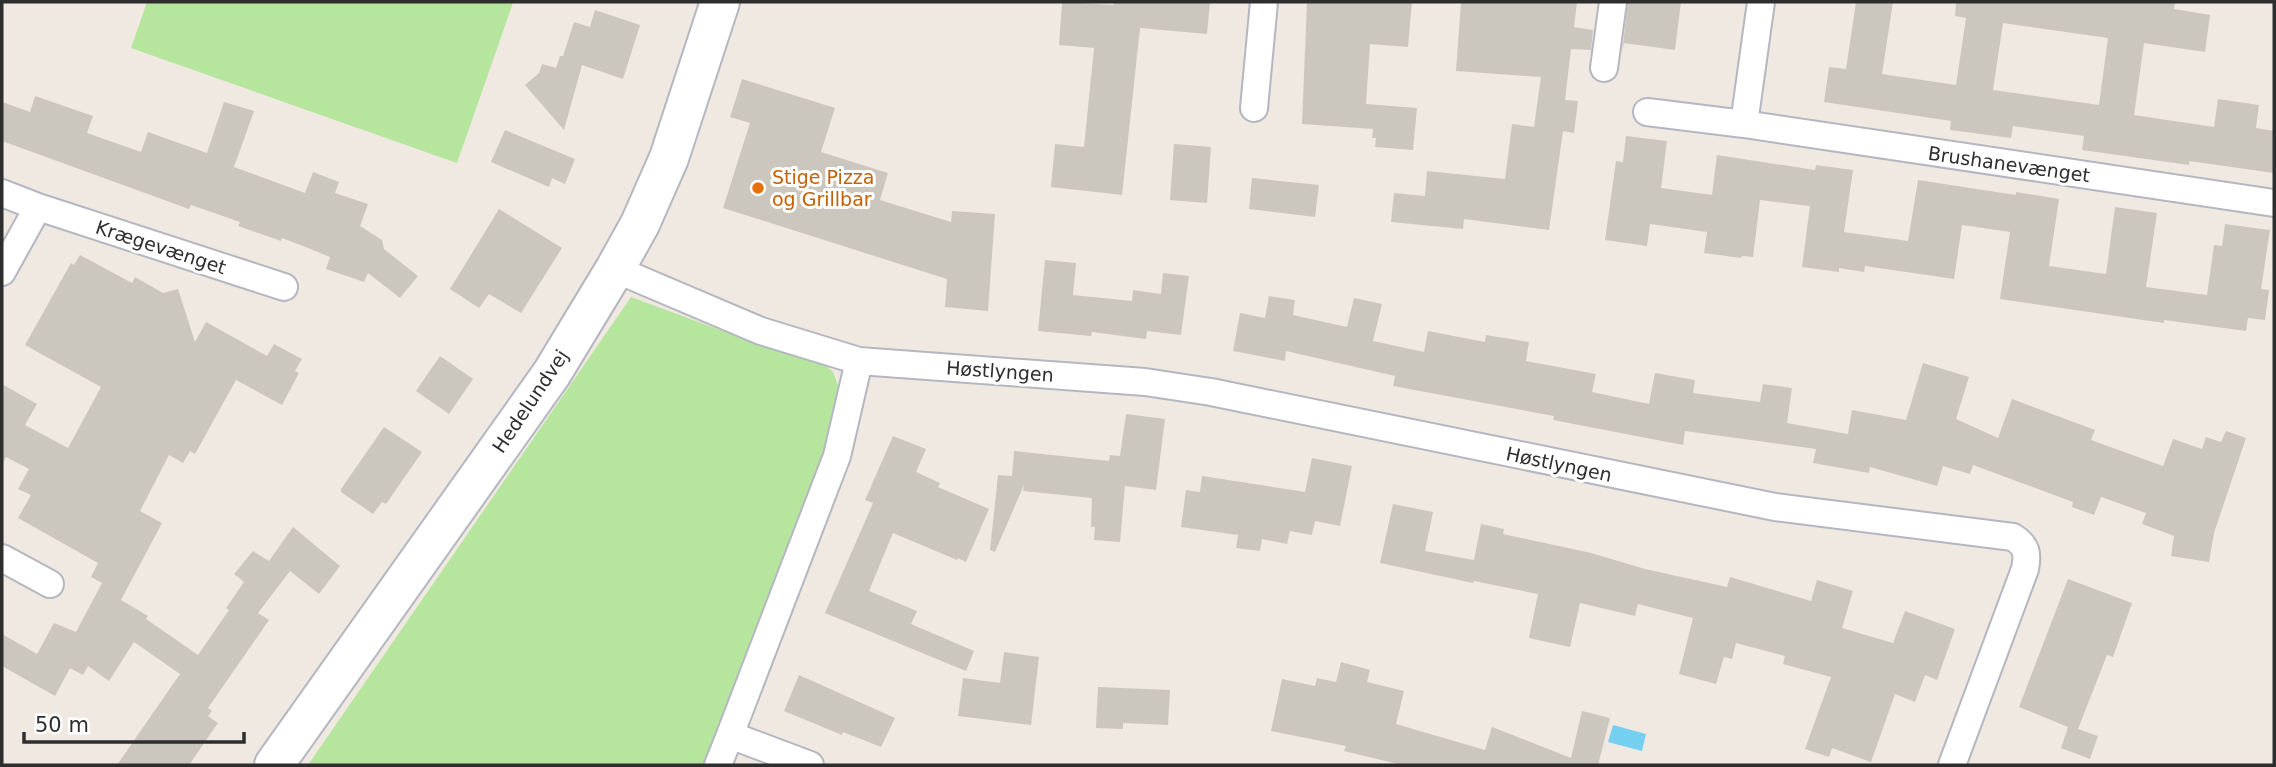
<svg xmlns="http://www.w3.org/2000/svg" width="2276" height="767" font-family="'DejaVu Sans',sans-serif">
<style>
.green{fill:#b6e59e}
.water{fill:#75cff0}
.building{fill:#cbc7bf;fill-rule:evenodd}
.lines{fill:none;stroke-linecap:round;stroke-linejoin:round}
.street-casing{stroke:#b4b7c1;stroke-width:30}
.secondary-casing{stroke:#b4b7c1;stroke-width:42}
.street{stroke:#fff;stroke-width:26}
.secondary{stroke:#fff;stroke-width:38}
.food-dot{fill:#e8710a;stroke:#fff;stroke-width:2.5}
.labels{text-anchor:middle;stroke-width:6;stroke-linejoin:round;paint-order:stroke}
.street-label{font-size:19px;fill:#2e2e2e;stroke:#fff}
.food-label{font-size:19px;fill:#c56008;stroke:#fff;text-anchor:start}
</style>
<rect width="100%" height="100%" fill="#efe9e1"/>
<!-- green -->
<path class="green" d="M147,2h362l4,1 -56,160 -326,-115z
M631,297l103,38 89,28 10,9 5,13 -13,67 -121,313h-396z"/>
<!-- water -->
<path class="water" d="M1613,725l33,9 -4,17 -34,-9z"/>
<!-- building -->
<path class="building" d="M1062,2l52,3v-3h96l-3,32 -67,-6 -18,167 -71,-8 4,-43 29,3 10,-99 -35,-3z
M1307,2h105l-4,45 -38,-3 -4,60 51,4 -4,42 -38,-3 1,-9h-4l1,-9 -71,-5z
M1461,2h116l-3,25 19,3 -2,20 -20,-1 -6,51 13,1 -4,32 -11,-2 -14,99 -85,-11 -1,10 -72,-7 3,-29 31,3 2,-25 78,8 7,-55 22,3 7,-50 -85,-6z
M1628,2h53l-6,48 -51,-7 -2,10z
M1856,2h37l-11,72 74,11 10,-67 -11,-2 1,-14h219l-1,7 36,6 -5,37 -61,-9 -10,72 80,12 4,-28 41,6 -3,23 18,3v42l-85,-12v4l-107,-15 2,-14 -71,-10 -2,12 -61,-8 1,-9 -127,-19 5,-35 17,2zM2003,23l105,15 -9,67 -106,-15z
M595,10l45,15 -17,54 -41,-14 -18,65 -39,-45 14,-12 3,-9 14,4 4,-12h3l11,-34 16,5z
M742,79l93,29 -14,44 67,21 -8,27 71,22 1,-11 43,3 -7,97 -43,-4 2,-28 -224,-71 27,-85 -20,-6z
M35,96l58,20 -6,17 54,19 7,-20 59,21 17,-51 30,9 -20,56 71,26 8,-21 26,10 -4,11 33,11 -8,22 22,14 2,9 34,27 -18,22 -32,-25 -4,9 -38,-13 4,-12 -27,-11 -21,-8 -1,3 -43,-15 2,-4 -49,-17 -2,4 -187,-68v-39l28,10z
M505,130l70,29 -10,25 -13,-6 -3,9 -58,-25z
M1626,136l41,5 -6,47 51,7 5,-40 98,15 1,-5 37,5 -9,62 64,9 10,-61 98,15v-3l43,7 -10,67 57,8 9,-67 42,6 -11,74 61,8 7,-50 8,1 3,-22 45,6 -9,59 8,1 -4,30 -17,-2 -2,13 -82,-11v3l-164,-24 10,-67 -48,-7 -8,54 -89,-13 -1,6 -25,-4v4l-37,-5 8,-61 -50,-6 -7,57 -11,-1 -1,2 -37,-5 3,-21 -57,-8 -3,22 -42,-6 11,-79 7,1z
M1174,144l37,3 -4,56 -37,-3z
M1252,178l67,7 -4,32 -66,-8z
M499,209l63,39 -41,65 -32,-19 -10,14 -29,-19z
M80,255l52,28 3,-6 28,16 15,-4 17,53 11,-20 61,34 7,-12 28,15 -7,12 4,2 -17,32 -46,-25 -41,74 -5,-3 -7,12 -14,-8 -29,56 22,12 -41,77 27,16 -2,3 52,36 31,-45 -3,-2 18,-26 -10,-8 19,-23 16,10 24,-34 47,39 -21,28 -29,-23 -32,42 11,7 -61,88 4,3 -4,5 10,7 -29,42h-72l63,-91 -46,-32 -25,39 -21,-15 -5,9 -13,-7 -15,28 -53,-30v-32l35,20 17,-31 22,9 26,-49 -11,-6 7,-14 -80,-45 13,-23 -13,-6 11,-20 -23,-12 -4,8v-81l35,20 -12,21 43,23 33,-61 -76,-42 46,-82 3,2z
M1045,260l31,3 -3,32 59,6 1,-11 28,4 2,-21 26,3 -8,59 -34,-4 -1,8 -54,-7 -1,4 -53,-5z
M1269,296l26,4 -2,15 54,12 7,-29 28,6 -9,37 51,11 4,-21 57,11 1,-7 43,7 -3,19 70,13 -4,18 57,12 6,-31 40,7 -2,13 67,9 3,-18 29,4 -5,35 61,11 4,-24 54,10 17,-57 46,14 -13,42 42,19 14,-39 83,31 -4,10 72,26 10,-27 29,10 4,-12 15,5 5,-11 20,7 -32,95 -5,29 -38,-6 3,-20 -32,-12 4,-11 -45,-16 -7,18 -22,-8 1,-5 -100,-37 -3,9 -27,-8 -6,20 -67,-19 -1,6 -56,-10 3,-14 -131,-18 -2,14 -130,-25 1,-4 -161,-30 2,-10 -109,-25 -1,10 -52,-10 7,-38 25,5z
M440,356l33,23 -24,35 -33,-23z
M1126,414l39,5 -9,71 -31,-4 -5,56 -26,-2 1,-13h-4l1,-29 -69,-7 1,-6 -29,67 -5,-2 8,-75 14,1 2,-25 95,10 1,-6 10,1z
M384,427l38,25 -36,52 -4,-2 -9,12 -32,-22v-3z
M893,436l33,13 -10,23 24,11 -2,4 51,22 -23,53 -8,-4 -1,2 -64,-27 -24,58 48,20 -6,13 63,27 -8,20 -141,-58 48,-110 -8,-3z
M1312,458l40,8 -12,60 -25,-5 -3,14 -22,-4 -3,13 -25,-5 -2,12 -24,-3 2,-13 -57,-8 5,-37 14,2 2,-16 103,16z
M1393,504l40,8 -8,39 49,9 7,-36 23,5 -1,5 88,19 54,16 82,18 3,-10 81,24 6,-21 36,11 -11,37 51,15 12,-32 50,18 -18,51 -12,-5 -10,27 -20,-8 -24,68 -39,-14 -3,9 -24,-8 26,-72 -48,-13 2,-8 -49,-13 -4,16 -8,-2 -8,27 -37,-10 14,-56 -55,-14 -3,12 -55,-13 -10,44 -41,-9 9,-44 -64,-13 -1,2 -93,-20z
M2068,579l64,24 -19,54 -6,-2 -29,74 20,7 -8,23 -29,-11 7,-21 -49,-20z
M1004,652l35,5 -8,68 -73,-9 5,-38 37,5z
M1341,662l29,8 -3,12 37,9 -8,33 89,26 7,-23 79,31 11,-47 28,7 -12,47h-196l-58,-14 2,-5 -75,-15 11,-52 33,7 2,-8 19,4z
M799,675l96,43 -14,29 -38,-15 -1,3 -58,-24z
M1098,687l72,3 -2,35 -45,-2v6l-27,-1z"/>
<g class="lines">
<defs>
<path id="street" d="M1761,2l-17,122 530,79
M1604,68l9,-66
M1254,108l10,-106
M1647,112l97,12
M2,193l36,14 -36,65
M38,207l246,80
M615,269l146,62 98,30 286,21 66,10 564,115 238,30c14,9 15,17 12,32l-73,196
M2,558l48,26
M718,765l12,-30
M810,765l-80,-30 107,-279 22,-95"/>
<path id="secondary" d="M274,765l278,-392 63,-104 25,-45 29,-66 51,-156"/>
</defs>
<!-- street casing -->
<use href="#street" class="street-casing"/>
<!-- secondary casing -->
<use href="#secondary" class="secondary-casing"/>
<!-- street -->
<use href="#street" class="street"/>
<!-- secondary -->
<use href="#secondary" class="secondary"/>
</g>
<!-- markers -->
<circle class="food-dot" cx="758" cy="188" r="7"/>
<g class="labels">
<!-- street labels -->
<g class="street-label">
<text transform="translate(2009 164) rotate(8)" y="7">Brushanevænget</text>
<text transform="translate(161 247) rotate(18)" y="7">Krægevænget</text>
<text transform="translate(1000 371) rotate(4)" y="7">Høstlyngen</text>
<text transform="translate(530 401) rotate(-56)" y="7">Hedelundvej</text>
<text transform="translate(1559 464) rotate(12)" y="7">Høstlyngen</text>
</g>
<!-- food labels -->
<g class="food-label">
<text x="772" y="184">Stige Pizza<tspan x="772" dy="22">og Grillbar</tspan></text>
</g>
</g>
<!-- border -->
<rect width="2276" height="767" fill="none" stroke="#2e2e2e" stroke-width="7"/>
<!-- scale -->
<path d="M24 732v10h220v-10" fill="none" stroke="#2e2e2e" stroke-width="3.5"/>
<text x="35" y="732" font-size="21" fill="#2e2e2e" stroke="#ffffff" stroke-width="5" paint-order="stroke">50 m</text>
</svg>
